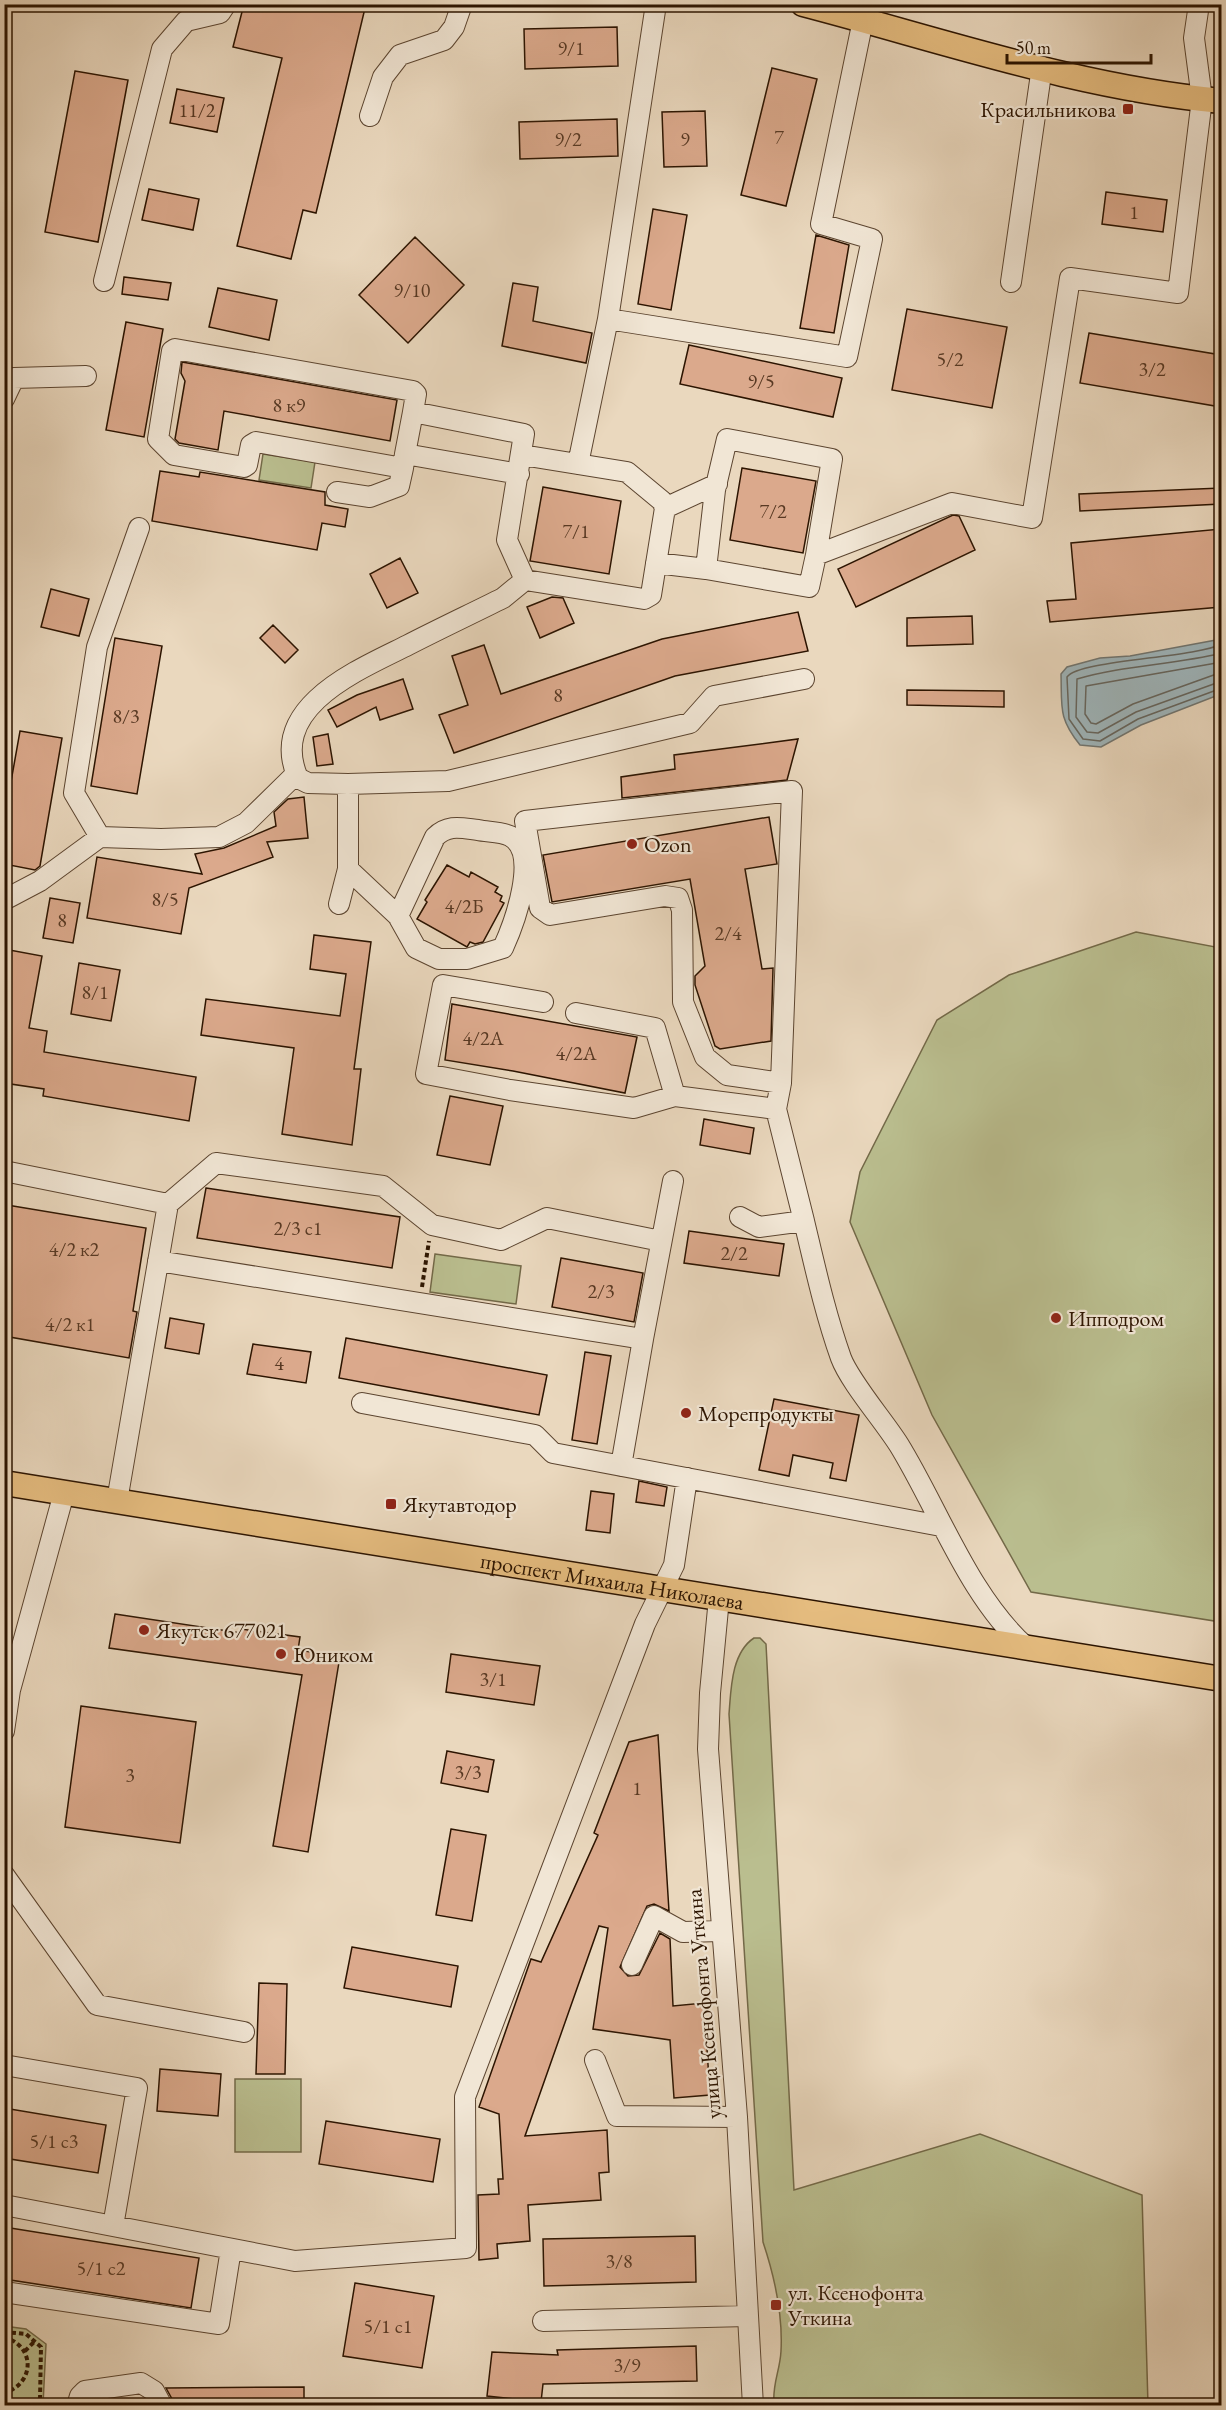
<svg xmlns="http://www.w3.org/2000/svg" width="1226" height="2410" font-family="'EB Garamond',serif">
<style>
.green{fill:#babe8f;stroke:#736948;stroke-width:1.5}
.water{fill:#9eb6bd;stroke:#707571;stroke-width:1.5}
.lines{fill:none;stroke-linecap:round;stroke-linejoin:round}
.shore{stroke:#65655e;stroke-width:1.5}
.building{fill:#dba98c;stroke:#2c1400;stroke-width:1.5}
.minor-casing{stroke:#5c4530;stroke-width:22}
.major-casing{stroke:#2c1400;stroke-width:27}
.path{stroke:#2c1400;stroke-width:4;stroke-dasharray:4.5 3;stroke-linecap:butt}
.minor{stroke:#f1e6d5;stroke-width:20}
.major{stroke:#e5bc7f;stroke-width:24}
.poi-dot{fill:#8f2418;stroke:#f1e6d5;stroke-width:2}
.labels{text-anchor:middle;stroke-width:4.5;stroke-linejoin:round;paint-order:stroke}
.number-label{font-size:20px;fill:#583923}
.poi-label{font-size:22px;fill:#2c1400;stroke:#f1e6d5;text-anchor:start}
.street-label{font-size:22px;fill:#2c1400;stroke:#f1e6d5}
</style>
<rect width="100%" height="100%" fill="#ead8be"/>
<filter id="stains"><feTurbulence type="fractalNoise" baseFrequency=".00333" numOctaves="4"/><feColorMatrix values="0 0 0 0 .2 0 0 0 0 .09 0 0 0 0 .02 0 0 0 .5 -.17"/></filter>
<radialGradient id="worn" r=".72"><stop offset=".6" stop-color="#630" stop-opacity="0"/><stop offset="1" stop-color="#630" stop-opacity=".3"/></radialGradient>
<!-- green -->
<path class="green" d="M263,454l52,8 -4,26 -52,-8z
M1136,932l85,16v674l-190,-30 -99,-177 -82,-193 10,-50 77,-152 72,-45z
M435,1254l86,12 -5,38 -86,-12z
M754,1638h6l6,6 28,546 186,-56 162,61 6,210h-374c-2,-21 6,-34 7,-54 2,-38 -6,-73 -18,-109l-34,-528c2,-24 2,-61 25,-76z
M235,2079h66v73h-66z
M4,2326l22,3 20,15 -3,61h-38z"/>
<!-- water -->
<path class="water" d="M1221,637v57l-80,31 -40,22 -21,-2c-22,-27 -18,-38 -19,-71l6,-7 33,-9 30,-2 86,-16z"/>
<g class="lines">
<!-- shore -->
<path class="shore" d="M1222,644c-28,14 -143,16 -155,33l2,42 14,20 17,2 38,-22 84,-31
M1222,653c-48,12 -98,12 -145,26l-1,38 11,15 11,1 38,-21 86,-31
M1222,662l-136,24 -1,28 6,9 5,1 37,-20 89,-32"/>
</g>
<!-- building -->
<path class="building" d="M244,4h122l-50,209 -13,-3 -12,49 -54,-13 45,-188 -49,-11z
M617,27l1,39 -93,3 -1,-40z
M772,68l45,11 -31,127 -45,-11z
M75,71l53,9 -30,162 -53,-10z
M177,89l47,9 -7,34 -47,-9z
M705,111l2,55 -43,1 -2,-55z
M617,119l1,37 -98,3 -1,-37z
M149,189l50,10 -6,31 -51,-10z
M1106,192l61,8 -4,32 -61,-8z
M653,209l34,6 -16,95 -33,-6z
M816,235l33,10 -15,88 -34,-5z
M415,237l49,48 -56,58 -49,-48z
M124,277l47,6 -3,17 -46,-6z
M513,283l25,4 -5,34 59,12 -6,30 -84,-17z
M218,288l59,12 -8,40 -60,-13z
M907,309l100,18 -15,81 -100,-18z
M126,322l37,7 -19,108 -38,-7z
M1089,333l132,22v52l-141,-24z
M689,345l153,33 -9,39 -153,-33z
M182,362l215,38 -7,41 -166,-30 -6,39 -39,-7 -4,-4 10,-58 -4,-8z
M742,468l74,13 -13,72 -73,-13z
M160,471l39,6 1,-5 125,20v13l23,4 -3,18 -23,-4 -5,27 -165,-29z
M543,487l78,14 -12,73 -79,-13z
M1221,488v16l-141,7 -1,-17z
M953,515l6,1 16,34 -119,57 -18,-38z
M1221,529v78l-171,15 -3,-21 29,-2 -5,-56z
M400,558l18,35 -31,15 -17,-34z
M51,589l38,10 -10,37 -38,-9z
M552,597l11,1 11,25 -34,15 -13,-31z
M798,612l10,39 -133,25 -221,77 -15,-38 29,-10 -16,-49 32,-11 17,49 161,-55z
M972,616l1,28 -66,2v-28z
M273,625l25,25 -13,13 -25,-25z
M115,638l47,8 -25,148 -46,-8z
M403,679l10,30 -33,11 -4,-13 -39,20 -9,-17 29,-15z
M907,690l97,1v16l-97,-2z
M20,731l42,7 -22,128 -5,4 -31,-6v-43z
M328,734l5,30 -16,2 -4,-29z
M798,739l-11,41 -165,18 -1,-21 54,-8 -1,-14z
M304,797l4,41 -41,4 6,15 -84,31 -8,46 -94,-16 10,-61 105,17 -7,-20 29,-6 52,-22 -2,-14 14,-13z
M769,817l8,47 -32,5 17,100 11,-1 -2,73 -51,8 -5,-3 -20,-61v-9l10,-10 -15,-87 -138,23 -9,-47z
M447,865l22,12 2,-5 27,15 -3,5 7,4 -2,5 4,2 -21,39 -8,2 -5,-2 -3,5 -50,-28 10,-17 -2,-2z
M50,898l30,5 -7,40 -30,-5z
M314,935l57,7 -17,127h7l-9,76 -70,-11 12,-86 -93,-13 5,-36 134,17 6,-42 -36,-5z
M4,949l38,7 -13,72 18,3 -3,21 152,25 -7,44 -146,-25 1,-7 -40,-6z
M79,963l41,7 -9,51 -40,-7z
M452,1004l185,33 -12,56 -112,-22 -68,-11z
M450,1096l53,10 -13,59 -53,-10z
M704,1119l50,9 -4,26 -50,-9z
M206,1188l194,29 -8,51 -195,-30z
M7,1205l139,23 -13,83 4,1 -8,46 -125,-22z
M689,1231l95,13 -5,32 -95,-13z
M561,1258l82,15 -9,49 -82,-15z
M170,1318l34,6 -5,30 -34,-6z
M346,1338l201,37 -8,40 -200,-37z
M253,1344l58,8 -5,31 -59,-9z
M585,1352l26,4 -14,88 -25,-4z
M774,1399l85,16 -13,66 -16,-3 3,-15 -40,-8 -4,21 -30,-6z
M639,1481l28,6 -3,19 -28,-4z
M591,1491l23,3 -4,39 -24,-3z
M115,1614l126,19v-4l59,8 -2,13 42,6 -32,196 -35,-6 29,-171 -193,-27z
M451,1654l89,12 -6,39 -88,-13z
M81,1706l115,16 -16,121 -115,-16z
M658,1735l11,176 -15,-7 -7,2 -27,61 8,9 11,-1 21,-42 10,6 3,67 31,-3 6,92 -36,3 -4,-58 -77,-11 15,-101 -9,-2 -74,210 82,-6 2,42 -10,1 2,27 -73,5 2,36 -33,3 1,14 -19,2 -1,-65 21,-1 -1,-15h5l-4,-65 -20,-7 52,-148 10,3 57,-127 -4,-2 35,-91z
M447,1751l47,9 -6,32 -47,-9z
M451,1829l35,6 -14,86 -36,-6z
M352,1947l106,19 -7,41 -107,-19z
M259,1983l28,1 -2,90h-29z
M160,2069l61,5 -3,42 -61,-5z
M4,2108l102,17 -8,48 -94,-15z
M326,2121l114,18 -7,43 -114,-18z
M4,2227l195,31 -8,50 -187,-29z
M695,2236l1,46 -152,4 -1,-47z
M355,2283l79,13 -12,72 -79,-12z
M696,2346l1,35 -154,3 -2,18 -54,-6 5,-44 66,3 -1,-5z
M304,2387v19h-128l-10,-18z"/>
<g class="lines">
<defs>
<path id="minor" d="M370,116l13,-39 17,-22 44,-15 10,-13 8,-23
M104,281l58,-232 24,-28 34,-8 6,-9
M1011,282l31,-215
M608,319l239,38 25,-118 -51,-15 42,-204
M4,399l10,-21 72,-2
M413,412l3,-18 -3,-3 -238,-42 -3,2 -14,88 16,16 70,12 3,-2 4,-20 5,-3 147,26 2,-14 114,20
M405,454l8,-42 111,22 -17,106 18,40
M578,464l30,-145 48,-315
M337,492l33,5 29,-11 4,-18
M665,508l52,-24
M816,555l16,-96 -105,-20 -12,51 -9,79 103,18 7,-32 136,-52 80,15 38,-240 108,15 24,-194 -8,-61 5,-34
M656,563l50,6
M348,784l100,-3 242,-58 24,-27 90,-17
M100,837l-26,-44 23,-146 42,-119
M348,869l50,47 18,32 23,11h28l36,-11c11,-24 38,-96 7,-112 -8,-4 -23,-4 -32,-6 -17,-2 -30,-6 -43,7l-37,79
M4,900l36,-19 60,-44 61,2 58,-2 27,-14 50,-49
M339,904l9,-35v-85l-40,-1 -10,-5c-31,-71 60,-108 110,-133 31,-16 63,-31 95,-47l22,-18 119,19 7,-4 14,-87 -3,-7 -35,-29 -105,-17
M543,1002l-100,-17 -17,89 84,16 124,18 41,-12 101,13 28,112
M576,1013l79,15 20,68
M776,1109l5,-26 -54,-8 -22,-18 -22,-55 -1,-92 -4,-12 -13,-2 -115,19 -10,-7 -15,-87 267,-30 -11,292
M4,1171l164,33
M740,1217l19,10 45,-6c11,46 21,92 37,137 9,24 43,63 58,87 40,65 70,152 128,203
M158,1261l485,78 30,-158
M362,1403l173,32 18,18 388,73
M621,1466l22,-127
M117,1501l51,-297 48,-41 167,23 49,39 69,15 46,-22 114,23
M719,1598l-9,95 -2,56 29,368 16,289
M4,1731l6,-41 54,-197
M4,1875l93,130 147,27
M632,1965l22,-49 29,16 38,-1
M595,2060l22,56 120,1
M4,2065l133,23 -24,138
M4,2205l291,56 171,-13 -1,-151 180,-473 29,-59 13,-87
M4,2292l215,32 12,-75
M543,2321l204,-5
M77,2406l3,-10 5,-5 56,-8 13,8 8,15"/>
<g id="major">
<path d="M803,4c138,36 276,84 419,97"/>
<path id="s1" d="M4,1483l1218,196"/>
</g>
</defs>
<!-- minor casing -->
<use href="#minor" class="minor-casing"/>
<!-- major casing -->
<use href="#major" class="major-casing"/>
<!-- path -->
<path class="path" d="M422,1287l7,-46
M4,2332l22,2 15,13 -1,53 -36,2
M4,2337c32,9 31,47 0,56
M25,2351l10,-10"/>
<!-- minor -->
<use href="#minor" class="minor"/>
<!-- major -->
<use href="#major" class="major"/>
</g>
<!-- markers -->
<g class="poi-dot">
<rect x="1122" y="103" width="12" height="12" rx="3"/>
<circle cx="632" cy="844" r="6"/>
<circle cx="1056" cy="1318" r="6"/>
<circle cx="686" cy="1413" r="6"/>
<rect x="385" y="1498" width="12" height="12" rx="3"/>
<circle cx="144" cy="1630" r="6"/>
<circle cx="281" cy="1654" r="6"/>
<rect x="770" y="2299" width="12" height="12" rx="3"/>
</g>
<g class="labels">
<!-- number labels -->
<g class="number-label">
<text x="571" y="55">9/1</text>
<text x="197" y="117">11/2</text>
<text x="779" y="144">7</text>
<text x="568" y="146">9/2</text>
<text x="685" y="146">9</text>
<text x="1134" y="219">1</text>
<text x="412" y="297">9/10</text>
<text x="950" y="366">5/2</text>
<text x="1152" y="376">3/2</text>
<text x="761" y="388">9/5</text>
<text x="289" y="412">8 к9</text>
<text x="773" y="518">7/2</text>
<text x="576" y="538">7/1</text>
<text x="558" y="702">8</text>
<text x="126" y="723">8/3</text>
<text x="165" y="906">8/5</text>
<text x="464" y="913">4/2Б</text>
<text x="62" y="927">8</text>
<text x="728" y="940">2/4</text>
<text x="95" y="999">8/1</text>
<text x="483" y="1045">4/2А</text>
<text x="576" y="1060">4/2А</text>
<text x="298" y="1235">2/3 с1</text>
<text x="74" y="1256">4/2 к2</text>
<text x="734" y="1260">2/2</text>
<text x="601" y="1298">2/3</text>
<text x="70" y="1331">4/2 к1</text>
<text x="279" y="1370">4</text>
<text x="493" y="1686">3/1</text>
<text x="468" y="1779">3/3</text>
<text x="130" y="1782">3</text>
<text x="637" y="1795">1</text>
<text x="54" y="2148">5/1 с3</text>
<text x="619" y="2268">3/8</text>
<text x="101" y="2275">5/1 с2</text>
<text x="388" y="2333">5/1 с1</text>
<text x="627" y="2372">3/9</text>
</g>
<!-- poi labels -->
<g class="poi-label">
<text x="1116" y="117" text-anchor="end">Красильникова</text>
<text x="644" y="852">Ozon</text>
<text x="1068" y="1326">Ипподром</text>
<text x="698" y="1421">Морепродукты</text>
<text x="403" y="1512">Якутавтодор</text>
<text x="156" y="1638">Якутск 677021</text>
<text x="293" y="1662">Юником</text>
<text x="788" y="2300">ул. Ксенофонта<tspan x="788" dy="25">Уткина</tspan></text>
</g>
<!-- street labels -->
<g class="street-label">
<text dy="8" stroke="none"><textPath href="#s1" startOffset="616">проспект Михаила Николаева</textPath></text>
<text transform="translate(703 2004) rotate(-95)" y="8">улица Ксенофонта Уткина</text>
</g>
</g>
<!-- margin -->
<rect width="1226" height="2410" fill="none" stroke="#ead8be" stroke-width="24"/>
<rect x="6" y="6" width="1214" height="2398" fill="none" stroke="#2c1400" stroke-width="3"/>
<rect x="12" y="12" width="1202" height="2386" fill="none" stroke="#2c1400" stroke-width="1.5"/>
<!-- scale -->
<path d="M1007 54v9h144v-9" fill="none" stroke="#2c1400" stroke-width="3"/>
<text x="1016" y="54" font-size="18" fill="#2c1400" stroke="#f1e6d5" stroke-width="4.5" paint-order="stroke">50 m</text>
<rect width="100%" height="100%" filter="url(#stains)"/>
<rect width="100%" height="100%" fill="url(#worn)"/>
</svg>
